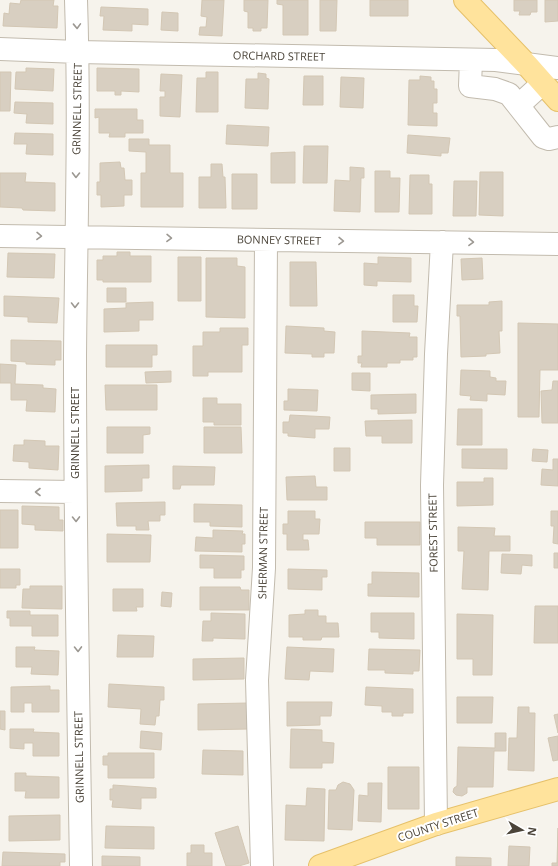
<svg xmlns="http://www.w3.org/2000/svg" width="558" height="866" font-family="'Open Sans',sans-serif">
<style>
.building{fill:#d8cfc1;stroke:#d3c7b4}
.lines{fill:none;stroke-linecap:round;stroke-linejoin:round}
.minor-casing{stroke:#c2bbae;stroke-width:24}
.major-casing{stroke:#e6c16a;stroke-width:24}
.minor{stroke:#fff;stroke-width:22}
.major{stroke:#ffe39c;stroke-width:22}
.oneway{stroke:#9c9892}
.labels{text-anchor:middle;stroke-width:4;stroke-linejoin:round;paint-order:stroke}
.street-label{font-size:11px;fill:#4b4439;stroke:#fff}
</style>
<rect width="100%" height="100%" fill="#f6f3ec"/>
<!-- building -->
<path class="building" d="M21,0h33l-1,6h5l-1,22 -54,-2 1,-13 5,1 1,-11 10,1z
M202,0h22l-2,36 -23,-1 1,-8h6l1,-10 -6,-1z
M244,0h24l-1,28h-6v3h-8v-3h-5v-16l-4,-1z
M277,0h31v35h-25v-30l-6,-1z
M320,0h17l-1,31h-16z
M370,0h38v16h-38z
M514,0h23v12h-6l-1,3h-11l1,-4h-6z
M545,0h13v21l-13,1z
M101,7l47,2v16l-16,-1v7l-29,-1 1,-14h-4z
M162,12l16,1v18l-17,-1z
M26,68l28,1 -1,22 -38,-2 1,-17h10z
M97,68l42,1v23l-18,-1v4h-6v-4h-18z
M0,72h11l-1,39h-10z
M206,72h12v40h-22l1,-34h9z
M258,73l8,1v4l3,1 -1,30 -23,-1 1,-29h12z
M161,74l21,1 -2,42 -20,-1v-19h5v-6h-5z
M304,76h19v29h-20z
M420,76l11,1v4h3v8h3v14h-4v10h4v13l-29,-1 1,-45h11z
M341,77l23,1 -1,30 -23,-1z
M15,102l38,1v21l-27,-1 1,-9 -13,-1z
M95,109h42v11h6v13h-18v4h-16l1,-4h-11v-16l-4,1z
M227,125l42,2 -1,19 -42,-2z
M15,133l38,1v21l-27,-1 1,-10h-13z
M408,135l42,3 -2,15h-7v3l-34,-3z
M129,139h20v6h21v28h13v34h-42v-34h5v-21l-17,-1z
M304,146h24l-1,37h-24z
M295,152v31h-24v-30z
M120,162l1,6h3l1,12h7v15h-8v11l-23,1v-12h-4v-13h3v-19z
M211,164h11l1,13h2l1,31h-27v-31h12z
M350,167l14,1v10h-3l-1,34 -26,-1 1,-31 15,1z
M375,171h15v7h10l-1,34h-24z
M480,172h23v44l-24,-1z
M0,173h26l-1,9 30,1v28l-32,-1 -1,-2 -22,-1z
M232,174h25v35h-25z
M410,175h19v9h3v30h-23z
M454,181h23l-1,35h-23z
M117,252h13v4h21v26h-48v-2h-6v-20h6v-4h14z
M8,253l47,1 -1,24 -47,-1z
M178,257h23v44h-23z
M378,257l33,1v24l-34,-1v5l-13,-1v-22l14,1z
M206,258h31v8l8,1v51l-39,-1z
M482,258l1,21 -21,1 -1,-21z
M290,262h26l1,44h-27z
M107,288h19v14h-19z
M393,295h21v11h4l-1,16h-24z
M4,296l55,2 -2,25 -29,-1v-5l-24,-1z
M502,301v30h-3l1,22 -14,1v2l-25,1 -1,-41h-3v-11h32v-3z
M153,302v18h-14v11l-35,1v-23l22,-1v-5z
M518,323l40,1v46h-18l-1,47h-21z
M286,326l38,2v3l11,1 -1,21h-10v4h-12v-3l-27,-1z
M220,328h28v17h-6v27h-34v4h-15v-30h10v-14h17z
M362,331l48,2 -1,4h8v20h-4v3h-13v3h-13v4h-26l1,-4h-4v-7h4z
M11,340l50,1v19h-6v5l-29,-1v-2l-15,-1z
M106,345h51v10h-5v12h-46z
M0,364l16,1 -1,19 28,1v3l13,1 -1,23 -29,-1 1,-11h-16v-17h-11z
M461,370l29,1v6l6,1v3h10l-1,14 -18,-1v7l-17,-1 1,-4 -11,-1z
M171,371v11l-25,1 -1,-11z
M352,373h18v18l-18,-1z
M553,381h5v42h-16l-1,-32 11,-1z
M105,385h52v25h-51z
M288,389l30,1 -1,21 -33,-1v-9h4z
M416,394v19l-38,1v-5h-7v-14z
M203,398h14v6h24v21h-27v-3h-11z
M458,409h24v36h-25z
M290,415l40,2 -1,12h-14v9l-27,-2v-3h-5v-11h6z
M412,420v23h-30v-7h-16l-1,-15z
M107,427h43v7l-7,1v18h-36z
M204,427h37l1,26h-38z
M24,440l21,1v5h14l-1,24 -29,-2v-6l-16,-1 1,-16h10z
M334,448h16v23h-16z
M462,449h45v20l-45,-1z
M533,449l15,1 -1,12 -15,-1z
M553,459h5v27l-17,-1 1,-16 11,1z
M149,465v13h-7v13l-37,1v-26z
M173,466l42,1 -1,18h-33l-1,4h-7z
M315,476l1,11h11v13h-40l-1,-23z
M484,478h9v27l-36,1v-24h27z
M165,502v13h-5v6h-12l1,9h-13v-4h-19l-1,-23z
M194,504l48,1v22l-32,-1v-4h-16z
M22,506l37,1v13h4v11l-28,-1v-5l-13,-1z
M0,510h18v38h-18z
M288,511h27v8h5l-1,15h-16v6h5l1,10h-22v-16h-4v-10h5z
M551,511h7v33l-5,-1 1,-17h-3z
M365,522h55v23h-43v-7h-12z
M458,527l37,1 -1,8h16v15h-21l-1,39 -26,-1 2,-38h-6z
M213,530l30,1 -1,3h3v10h-3v8l-47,-1 1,-14 17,1z
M107,534l44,1 -1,27h-43z
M554,553h4v15h-4z
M502,554l30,1v11l-10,-1 -1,9 -20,-1z
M200,555l44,1v14h-3v8h-27v-10h-14z
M0,569h20v16h-4v3h-16z
M288,569l39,1v7h-5v13l-34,-1z
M372,572l47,1v24l-51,-1v-12h4z
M30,586h32v23l-40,-1 1,-19h7z
M200,587h40l1,3h8v20h-49z
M113,589h30v18h-7l1,4h-24z
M162,592l10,1 -1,14 -10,-1z
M535,606h23v37h-24z
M305,610h13v6h8v7h12l1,14h-17l-1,3h-18v-3h-14v-22l16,-1z
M7,611h23v4h28v21h-26v-10h-22v-8h-3z
M211,613l34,1v25l-32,-1v3h-11l1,-20h8z
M371,613h43v26l-35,-1v-6h-8z
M457,614l36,1 -1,60h-19v-16h-16z
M118,635l36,1 -1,21h-36z
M16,647h19l-1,3 25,1 -1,24 -27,-1 1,-7h-16z
M287,647l47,2 -1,23 -23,-1 -1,9 -24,-1z
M369,649l51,1 -1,21h-6v3l-28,-1v-3h-17z
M244,658v21l-51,1v-21z
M109,684l55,3v13h-4l-1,16h-3l-1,9 -15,-1 1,-15 -33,-2z
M50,686v4h9v22h-27v-9h-8v9h-13v-25z
M366,687l47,2v24h-10v3h-11v-4h-10v-6l-17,-1z
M457,697h36l-1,26h-35z
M287,702h45l-1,14h-11v9l-33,1z
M248,703l1,26 -51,1v-26z
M518,707h11v6h6l-1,58 -26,-1 1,-32h8z
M0,711h5v19l-5,-1z
M558,714v19l-4,-18z
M10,729h24l-1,3 26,1v23h-26v-13h-9v6l-14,-1z
M291,729l31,1v12l12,1 -1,20h-11v5h-32z
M141,731l21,2 -1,17 -21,-2z
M495,733h11v18h-12l-1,36h-26v6l-5,3 -6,-1 -3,-3 1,-4 3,-2 1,-39 37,1z
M558,736v24l-5,1 -5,-23z
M203,750l40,1v24l-41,-1z
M108,753h46v25h-46v-13h-5v-9h5z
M388,767h31v42h-31z
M15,773h11v3l33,1v21h-34l1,-7h-11z
M343,782l7,2 4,6 -2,40 -24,-1 1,-39h7l2,-5z
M368,783h14l-1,39 -23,-1 1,-26 9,1z
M113,785l43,3v10h-15v11l-29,-2 1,-7h-3v-11h3z
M307,788l18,1 -1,52 -39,-1 1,-35 20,1z
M60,815v25l-51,1v-25z
M106,826l48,1v22l-49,-1z
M238,826l11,37 -10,3h-13l-11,-33z
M558,828v38h-6v-3h5z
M191,845h13v8h8v13h-25v-13h4z
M509,846l21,1 -1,19h-21z
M3,852l62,2v8h-5v4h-58z
M102,856l38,1v9h-38z
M456,857l35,1v8h-35z"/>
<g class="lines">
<defs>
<path id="minor" d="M76,0c4,119 0,238 -1,357 0,170 3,339 6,509
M0,49l78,3 418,8 62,8
M471,60l-1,26 25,3 14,5 34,43 6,2 9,-2
M519,105l24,-22
M0,236l558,8
M0,491l75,1
M436,824l-4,-339 4,-131 6,-112
M262,866l-5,-186 7,-112 2,-328"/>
<path id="major" d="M465,0l62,65 31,35
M320,866l116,-42 122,-35"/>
</defs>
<!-- minor casing -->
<use href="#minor" class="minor-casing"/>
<!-- major casing -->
<use href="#major" class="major-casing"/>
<!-- minor -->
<use href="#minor" class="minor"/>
<!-- major -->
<use href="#major" class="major"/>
</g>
<!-- one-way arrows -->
<defs><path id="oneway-chevron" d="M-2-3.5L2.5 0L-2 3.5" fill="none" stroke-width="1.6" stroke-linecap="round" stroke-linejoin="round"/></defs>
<g class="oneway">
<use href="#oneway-chevron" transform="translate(77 26) rotate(88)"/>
<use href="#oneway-chevron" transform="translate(76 175) rotate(91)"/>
<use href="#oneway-chevron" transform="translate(39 236) rotate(1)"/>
<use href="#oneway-chevron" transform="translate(169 238) rotate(1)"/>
<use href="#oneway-chevron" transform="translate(341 241) rotate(1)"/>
<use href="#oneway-chevron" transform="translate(471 242) rotate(1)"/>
<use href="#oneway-chevron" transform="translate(75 305) rotate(90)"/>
<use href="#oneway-chevron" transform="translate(38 492) rotate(-180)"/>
<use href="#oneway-chevron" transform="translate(76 519) rotate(89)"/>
<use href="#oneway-chevron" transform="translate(78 649) rotate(89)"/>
</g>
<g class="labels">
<!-- street labels -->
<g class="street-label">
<text transform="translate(279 56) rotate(1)" y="4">ORCHARD STREET</text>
<text transform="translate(77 109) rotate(-89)" y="4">GRINNELL STREET</text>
<text transform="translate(279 240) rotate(1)" y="4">BONNEY STREET</text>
<text transform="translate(75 433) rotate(-90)" y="4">GRINNELL STREET</text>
<text transform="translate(433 533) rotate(-91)" y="4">FOREST STREET</text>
<text transform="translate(263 553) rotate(-89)" y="4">SHERMAN STREET</text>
<text transform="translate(79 757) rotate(-91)" y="4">GRINNELL STREET</text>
<text transform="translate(438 825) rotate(-18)" y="4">COUNTY STREET</text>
</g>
</g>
<!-- north arrow -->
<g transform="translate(522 830) rotate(99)" stroke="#ffffff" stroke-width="3" paint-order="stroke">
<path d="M0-3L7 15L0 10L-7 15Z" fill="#4b4439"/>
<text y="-6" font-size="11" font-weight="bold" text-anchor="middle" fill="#4b4439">N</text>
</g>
</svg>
